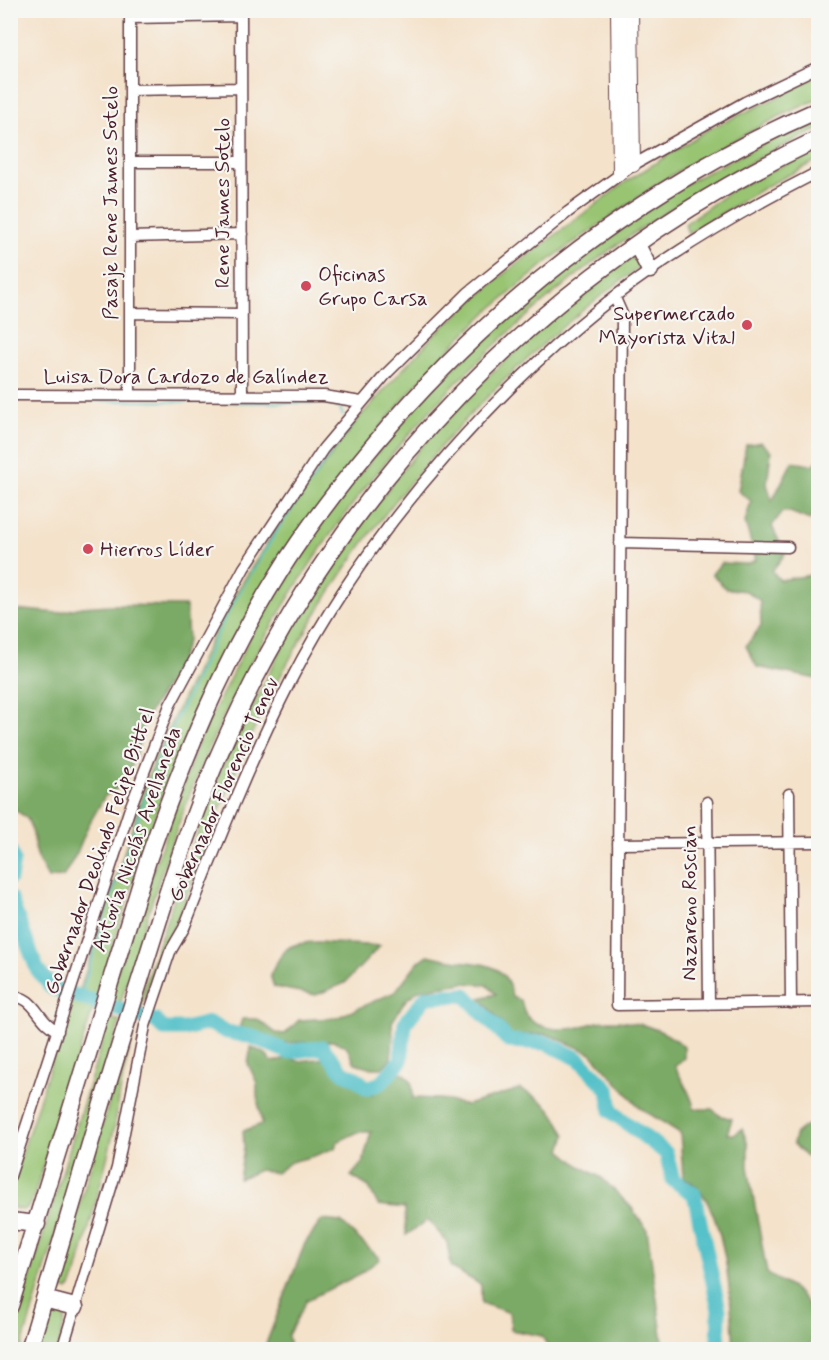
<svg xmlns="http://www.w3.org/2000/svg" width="829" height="1360" font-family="Mynerve,sans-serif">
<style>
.green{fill:#99c573;stroke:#72724f;stroke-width:1.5}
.forest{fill:#7aaa65;stroke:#626448;stroke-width:1.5}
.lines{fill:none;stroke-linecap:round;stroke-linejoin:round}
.stream{stroke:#54c1c9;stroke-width:2}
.river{stroke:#54c1c9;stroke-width:15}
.minor-casing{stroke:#643c43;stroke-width:13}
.major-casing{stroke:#643c43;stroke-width:16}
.highway-casing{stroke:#643c43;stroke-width:19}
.minor{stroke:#fff;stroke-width:10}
.major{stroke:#fff;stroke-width:14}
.highway{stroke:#fff;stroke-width:16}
.poi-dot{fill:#d1495b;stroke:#f6f6f2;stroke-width:2}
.labels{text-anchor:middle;stroke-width:4.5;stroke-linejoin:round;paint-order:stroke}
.street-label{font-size:21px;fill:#4a1f2b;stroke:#f6f6f2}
.poi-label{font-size:21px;fill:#4a1f2b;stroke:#f6f6f2;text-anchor:start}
</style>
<rect width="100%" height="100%" fill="#f6f6f2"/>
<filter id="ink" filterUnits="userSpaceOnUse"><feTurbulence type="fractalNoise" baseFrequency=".0167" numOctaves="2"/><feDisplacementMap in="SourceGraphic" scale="12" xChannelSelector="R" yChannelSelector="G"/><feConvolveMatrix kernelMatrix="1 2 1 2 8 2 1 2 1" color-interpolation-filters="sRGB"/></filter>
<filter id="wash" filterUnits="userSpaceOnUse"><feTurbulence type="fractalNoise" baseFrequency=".008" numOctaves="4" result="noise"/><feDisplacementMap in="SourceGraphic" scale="24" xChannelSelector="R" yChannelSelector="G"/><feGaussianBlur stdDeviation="1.35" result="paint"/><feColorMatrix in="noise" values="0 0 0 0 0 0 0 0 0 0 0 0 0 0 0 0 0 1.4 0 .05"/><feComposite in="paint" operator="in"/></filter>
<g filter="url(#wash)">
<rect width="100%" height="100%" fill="#f4e2ca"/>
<!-- green -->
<path class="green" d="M818,75v24l-40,18 -83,44 -39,24 -104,73 -67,56 -35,34 -31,33 -41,49 -180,279 -33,79 -25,72 -107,339 -5,8 -5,3 -9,-2 -3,-5v-16l60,-185h5l78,-243 70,-147 51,-82 84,-112 75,-83 71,-62 119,-90 83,-53 71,-33z
M818,115v15c-41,17 -79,39 -118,61 -204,121 -363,299 -469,510 -48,95 -79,199 -110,300h-1l-4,13 -6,4 10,3 -99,328 -10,1v-10l98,-321 2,-21 -3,-1 91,-256 64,-130 66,-100 98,-118 121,-115 127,-89z
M818,148v12l-51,26 -79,48 -3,-10 47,-34z
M640,252l4,12c-162,115 -296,272 -383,450 -31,65 -55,132 -81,199 -7,17 -18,31 -24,48 -13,37 -24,76 -33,115 -4,19 -6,39 -10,58 -11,47 -24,93 -36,139l-6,14 -3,3 -7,-1 -3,-9 79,-275 62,-178 21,-57 75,-148 70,-103 58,-75 64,-67 87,-78 26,-22z
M55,1311l6,1 4,7 -7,30 -20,1 10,-34z"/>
<!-- forest -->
<path class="forest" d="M761,442l10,10 -4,32 5,17 20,-39 21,3 5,-5v47l-3,2 -5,11 -20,-8h-8l-10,14 13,28 -13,17 8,9 38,-6v109l-1,-4 -60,-12 -11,-21 15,-20 -1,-25 -14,-10 -20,-2 -14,-15 9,-11 26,1 9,-4 -11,-38 6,-21 -13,-10 8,-46z
M110,605l76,1 2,33 -10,28 -34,54 -9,38 -13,26 -17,11 -17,30 -11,27 -14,24 -15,1 -9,-17 -4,-13 -2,-15 -6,-15 -16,-11v-196l14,-1 33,3 23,-6z
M318,942l62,4 -35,37 -29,12 -42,-8 -4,-12c15,-27 15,-32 48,-33z
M428,955c11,3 22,5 32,6 26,3 48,4 52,36l9,3c1,4 2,9 4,13 9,17 39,18 55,14 10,-3 17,-6 27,-6 27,-1 57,7 77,26v11l-9,8c6,15 17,27 19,43h18l7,6 13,4 -5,15h8l7,-5 6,15v23l19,106c14,10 34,16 41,33 3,7 3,18 8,28l-7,12 -6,4 -69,-1c-3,-45 -6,-125 -36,-161 -4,-4 -10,-8 -15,-11l-3,-44 -40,-25 -49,-55 -44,-19 -35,1 -32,-37 16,-4 -9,-9 -23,-2 -45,7 -13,10 -14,22 1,16 -2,21 -9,9h-10l-17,-5 -9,-17 -12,-5 -50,2 -45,-14 3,-10h15l19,14 9,1 14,-14 37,-2 59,-26 22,-29z
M251,1047l15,7 6,8 17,-4 11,3 26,-3 12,17 33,20 29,-23c14,5 12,14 13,26l28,1 25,6 54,-16c28,13 32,20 46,46l-5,15 19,16 22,12 29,29 16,23 17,119h-115l-7,-13 -31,-6 -1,-17 -29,-10v-18l-30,-18 -4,-25 -19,-22 -22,15 -1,-27 -27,-3 -9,-18 -18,-11 12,-14 8,-30h-13l-21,10 -2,6 -21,8 -23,6 -15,11 -16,-3 -21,9 5,-32 -1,-16 19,-7 -5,-28v-13l-9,-19z
M807,1125l11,1v35l-13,-5 -12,-13 3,-10z
M322,1220l19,2 39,37 -22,16 -51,25 -19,35 2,14h-26l41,-106z"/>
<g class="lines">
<!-- stream -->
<path class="stream" d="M55,400l272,3 13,5 3,8
M81,996l21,-72 59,-172 66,-138 50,-83 51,-74 24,-31"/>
<!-- river -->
<path class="river" d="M10,851l3,9 -3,18
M10,898l27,71 15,19 104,33 8,8h20l25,-6 18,9 26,5 35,15 34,-5 21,25 13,6 11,10 14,-5 20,-23 4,-37 21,-26 39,-2 44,46 37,2 33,16 29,30 3,22 55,42 7,27 21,14 25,116 -1,40"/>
</g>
</g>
<g filter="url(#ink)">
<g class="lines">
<defs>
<path id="minor" d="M130,10v385
M241,10l1,385
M130,18l111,-2
M130,90l111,-2
M130,162h111
M130,237l112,-3
M615,298l7,16 -5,691 201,-3
M130,313l112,1
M10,395l314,1 37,6
M620,543l168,4
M789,794l2,209
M707,802l2,202
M618,844l200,-2
M10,996c27,0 26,25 48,35
M10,1176l119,-365 41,-106 74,-137 79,-119 64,-76 81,-80 100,-81 65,-47 112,-63 73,-35
M62,1350l55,-182 28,-142 25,-74 14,-24c33,-84 66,-168 107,-248 78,-152 220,-313 360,-410 53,-37 110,-69 167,-98"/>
<path id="major" d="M618,10l2,163
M631,10l2,155"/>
<path id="highway" d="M637,245l13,25
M10,1221l27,3
M44,1299l31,8
M10,1306l138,-446c34,-99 74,-196 129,-284 29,-48 64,-92 99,-134 122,-144 269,-257 442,-332
M29,1350c37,-123 72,-247 111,-370 23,-74 46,-149 77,-221 117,-273 331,-493 601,-620"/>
</defs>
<!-- minor casing -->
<use href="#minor" class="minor-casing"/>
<!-- major casing -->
<use href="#major" class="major-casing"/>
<!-- highway casing -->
<use href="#highway" class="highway-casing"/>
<!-- minor -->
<use href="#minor" class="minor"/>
<!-- major -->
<use href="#major" class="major"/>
<!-- highway -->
<use href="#highway" class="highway"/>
</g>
</g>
<!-- markers -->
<g class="poi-dot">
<circle cx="306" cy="286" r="6"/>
<circle cx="747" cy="325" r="6"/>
<circle cx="88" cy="549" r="6"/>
</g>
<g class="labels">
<!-- street labels -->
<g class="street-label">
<text transform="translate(110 203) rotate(-90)" y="7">Pasaje Rene James Sotelo</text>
<text transform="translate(222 203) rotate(-90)" y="7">Rene James Sotelo</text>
<text x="186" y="383">Luisa Dora Cardozo de Galíndez</text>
<text transform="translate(223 789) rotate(-66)" y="7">Gobernador Florencio Tenev</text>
<text transform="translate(136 839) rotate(-71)" y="7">Autovía Nicolás Avellaneda</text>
<text transform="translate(99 851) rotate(-71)" y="7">Gobernador Deolindo Felipe Bittel</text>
<text transform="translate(689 903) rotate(-90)" y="7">Nazareno Roscian</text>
</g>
<!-- poi labels -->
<g class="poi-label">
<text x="318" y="281">Oficinas<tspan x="318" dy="24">Grupo Carsa</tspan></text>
<text x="735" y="320" text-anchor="end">Supermercado<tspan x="735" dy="24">Mayorista Vital</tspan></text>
<text x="100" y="556">Hierros Líder</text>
</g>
</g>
<!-- margin -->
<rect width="829" height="1360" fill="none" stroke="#f6f6f2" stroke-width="36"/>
</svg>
